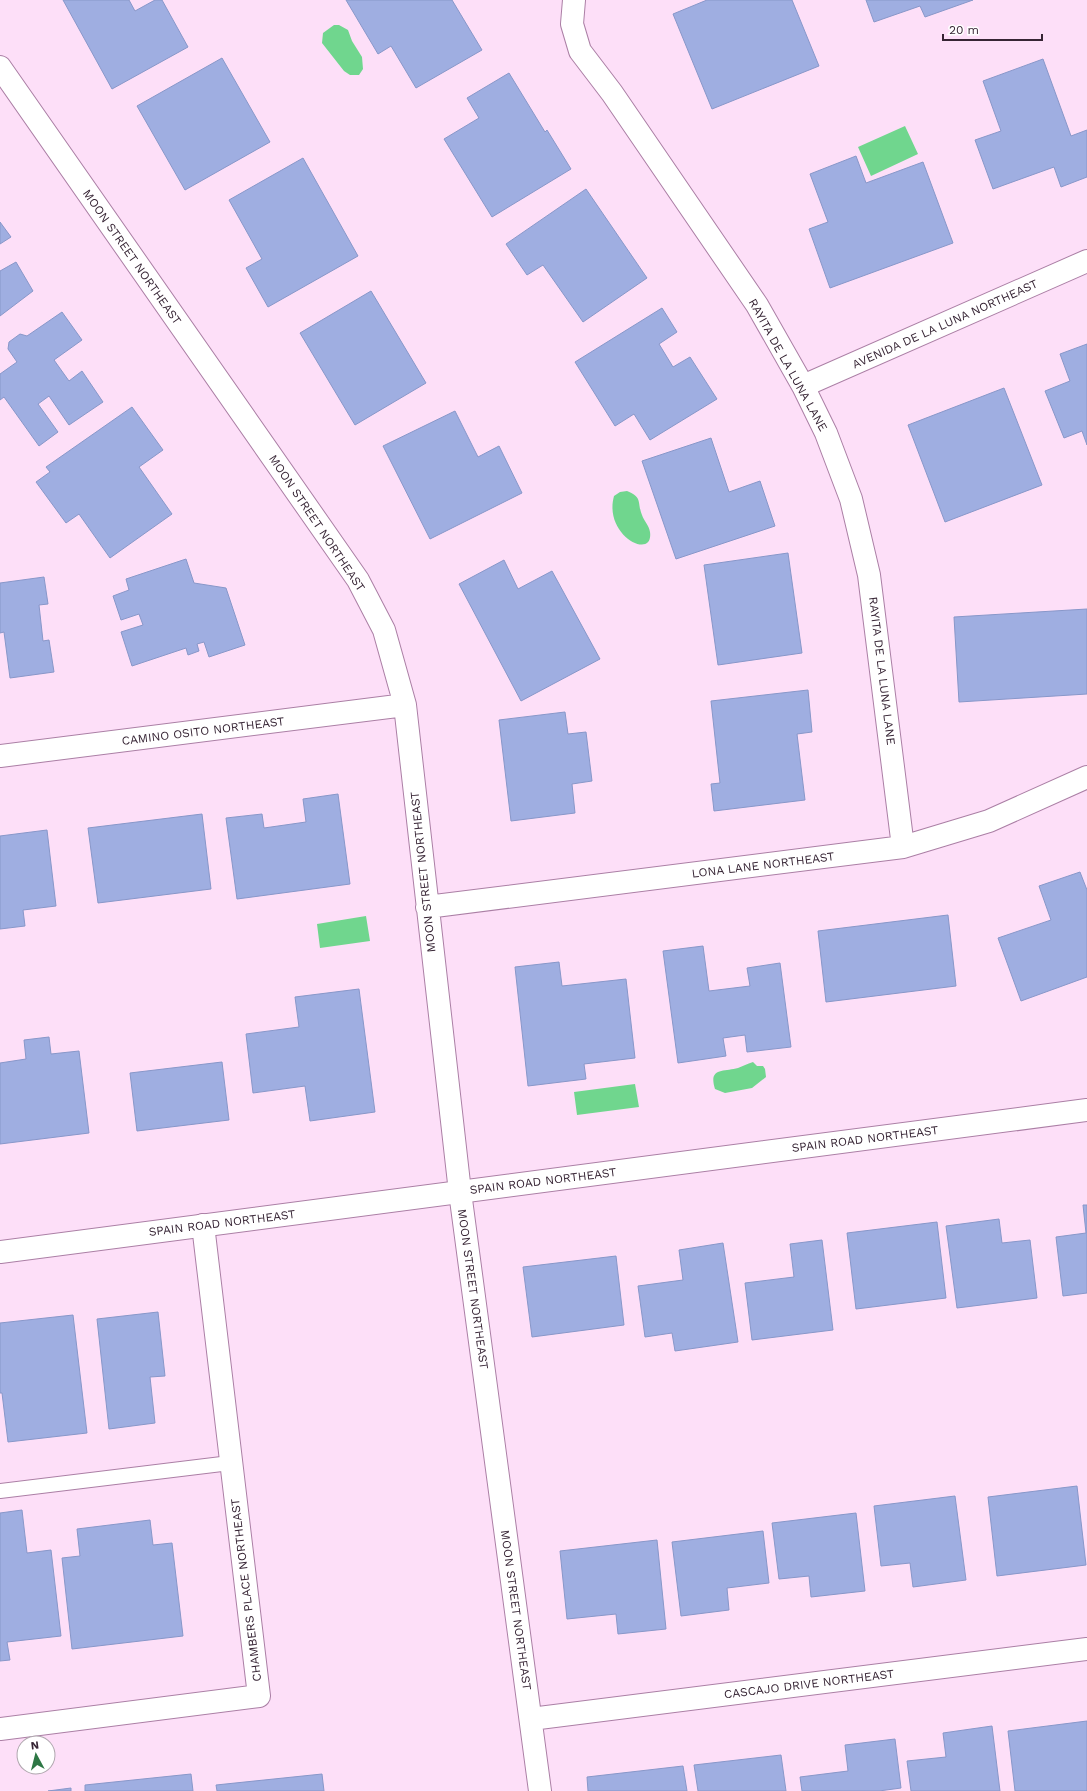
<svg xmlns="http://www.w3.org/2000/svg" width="1087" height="1791" font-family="'Work Sans',sans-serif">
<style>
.water{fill:#70d68e}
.building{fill:#9faee1;stroke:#8897c9}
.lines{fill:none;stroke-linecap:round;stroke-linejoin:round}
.service-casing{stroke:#ab7fa5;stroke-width:16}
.minor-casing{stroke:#ab7fa5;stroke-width:24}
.tertiary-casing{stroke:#ab7fa5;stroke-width:24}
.service{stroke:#fff;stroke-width:14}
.minor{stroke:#fff;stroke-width:22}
.tertiary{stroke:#fff;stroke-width:22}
.labels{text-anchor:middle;stroke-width:3;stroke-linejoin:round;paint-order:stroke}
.street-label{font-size:12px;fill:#362434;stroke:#fff}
</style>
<rect width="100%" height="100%" fill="#fddff8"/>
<!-- water -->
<path class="water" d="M334,25h5l9,5 4,11 10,16 1,12 -4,6h-9l-6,-4 -22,-28 1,-10z
M905,126l13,28 -47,22 -13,-29z
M627,491c16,6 10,12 15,24 2,6 7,10 8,17 4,29 -47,4 -36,-36l6,-4z
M366,916l4,25 -50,7 -3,-24z
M753,1062l4,4h6l2,3 1,8 -14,11 -27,5 -10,-4c-7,-22 9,-17 23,-21 5,-2 9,-4 15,-6z
M635,1084l4,23 -62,8 -3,-23z"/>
<!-- building -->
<path class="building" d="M63,0h66l6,11 20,-11h7l26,47 -76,42z
M346,0h106l30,50 -66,38 -25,-42 -13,8z
M707,0h85l27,66 -107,43 -39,-95z
M866,0h107l-48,17 -5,-11 -46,16z
M222,58l48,84 -85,48 -48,-84z
M1043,59l28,77 16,-6v47l-26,10 -7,-20 -61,22 -18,-49 26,-9 -18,-50z
M509,73l36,59 2,-2 24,39 -79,48 -48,-78 35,-21 -12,-20z
M856,156l10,27 57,-21 30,81 -123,45 -21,-59 19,-7 -18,-48z
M303,158l55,98 -90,51 -22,-39 16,-9 -33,-59z
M586,189l61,89 -64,44 -40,-57 -16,10 -21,-31z
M0,222l11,15 -11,7z
M16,262l17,29 -33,25v-45z
M371,291l55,92 -71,42 -55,-92z
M662,308l15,24 -18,12 14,23 17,-10 27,42 -67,41 -16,-26 -19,12 -40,-64z
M62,312l20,28 -28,20 15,21 13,-10 21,31 -34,23 -20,-29 -11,8 20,28 -19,14 -35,-49 -4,3v-26l17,-12 -9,-13 1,-7 11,-8 7,2z
M1087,344v101l-5,-14 -18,7 -19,-47 25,-10 -10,-27z
M1004,388l38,97 -97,37 -37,-97z
M132,407l31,43 -24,17 33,47 -62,44 -31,-44 -13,9 -30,-41 14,-10 -4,-5z
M455,411l23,46 21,-11 23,47 -92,46 -47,-93z
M711,438l18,54 31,-11 15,45 -99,33 -34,-98z
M788,553l14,100 -84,12 -14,-100z
M186,559l8,24 32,5 19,57 -36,12 -5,-15 -7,2 2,7 -11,4 -2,-7 -54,18 -11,-34 22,-7 -4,-11 -18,6 -8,-24 16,-6 -3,-11z
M504,560l14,29 34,-18 48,88 -79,42 -62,-117z
M44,577l4,27 -9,1 4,36 6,-1 5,32 -44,6 -6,-46 -4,1v-50z
M1087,609v85l-128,8 -5,-85z
M808,690l4,42 -15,2 8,66 -91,11 -3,-27 9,-1 -9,-82z
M565,712l3,22 18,-2 6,49 -20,3 3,29 -64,8 -12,-101z
M338,794l12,90 -113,15 -11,-81 36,-4 2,14 42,-6 -3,-23z
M202,814l9,75 -113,14 -10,-75z
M47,830l9,76 -33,4 2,16 -25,3v-93z
M1080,872l7,18v87l-66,24 -23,-63 53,-18 -12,-34z
M948,915l8,71 -130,16 -8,-71z
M703,946l6,45 41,-5 -3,-18 33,-5 11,84 -44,5 -2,-17 -22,3 3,18 -48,7 -15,-112z
M559,962l3,24 64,-7 9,79 -51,6 2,15 -58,7 -13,-119z
M359,989l16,123 -65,9 -5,-35 -52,7 -7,-59 53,-7 -4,-30z
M49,1037l2,17 28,-3 10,82 -89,11v-81l26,-4 -2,-19z
M222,1062l7,58 -92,11 -7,-58z
M1083,1205h4v88l-24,3 -7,-59 30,-4z
M999,1219l3,24 28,-3 7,58 -80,10 -11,-82z
M937,1222l9,76 -90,11 -9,-76z
M822,1240l11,90 -81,10 -7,-57 49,-6 -4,-33z
M723,1243l15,99 -63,9 -3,-18 -27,4 -7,-51 45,-6 -4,-30z
M616,1256l8,69 -92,12 -9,-70z
M158,1312l7,64 -15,1 5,46 -46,6 -12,-110z
M73,1315l14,118 -79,9 -6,-49h-2v-70z
M1077,1486l9,79 -89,11 -9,-79z
M955,1496l11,84 -53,7 -3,-24 -29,3 -7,-60z
M22,1510l5,43 24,-3 10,86 -54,6 3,18 -10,1v-148z
M856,1513l9,78 -54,6 -2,-21 -30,3 -7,-56z
M150,1520l3,25 19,-2 11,93 -111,13 -10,-91 18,-2 -3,-27z
M763,1531l6,52 -42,5 2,22 -48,6 -9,-74z
M657,1540l9,89 -48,5 -2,-20 -49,5 -7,-68z
M1087,1721v70h-72l-7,-60z
M992,1726l8,65h-89l-4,-30 39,-4 -3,-24z
M895,1739l6,49 -22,3h-77l-2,-14 48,-6 -3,-26z
M781,1755l5,36h-88l-4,-26z
M683,1766l4,25h-99l-1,-14z
M191,1774l2,17h-108v-6z
M322,1774l2,17h-107l-1,-6z
M71,1788v3h-23z"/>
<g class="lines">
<defs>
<path id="service" d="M0,1491l230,-28"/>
<path id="minor" d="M574,0l-2,24 8,27 32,42 145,212 46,81 23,47 25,66 18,76 34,272
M0,67l358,513 26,50 21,75 55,487 80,599
M803,386l284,-125
M0,756l405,-51
M427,907l476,-60 86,-26 98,-44
M531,1719l556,-70
M0,1729l259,-33 -56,-471"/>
<path id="tertiary" d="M0,1252l1087,-142"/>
</defs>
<!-- service casing -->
<use href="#service" class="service-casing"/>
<!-- minor casing -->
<use href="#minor" class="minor-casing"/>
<!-- tertiary casing -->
<use href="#tertiary" class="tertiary-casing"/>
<!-- service -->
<use href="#service" class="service"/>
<!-- minor -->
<use href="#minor" class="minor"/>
<!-- tertiary -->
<use href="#tertiary" class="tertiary"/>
</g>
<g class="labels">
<!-- street labels -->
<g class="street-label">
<text transform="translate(132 257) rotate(55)" y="4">MOON STREET NORTHEAST</text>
<text transform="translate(945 324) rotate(-24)" y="4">AVENIDA DE LA LUNA NORTHEAST</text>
<text transform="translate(788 365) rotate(61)" y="4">RAYITA DE LA LUNA LANE</text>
<text transform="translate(317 523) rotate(56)" y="4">MOON STREET NORTHEAST</text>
<text transform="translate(882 671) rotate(83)" y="4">RAYITA DE LA LUNA LANE</text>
<text transform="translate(203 731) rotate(-7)" y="4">CAMINO OSITO NORTHEAST</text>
<text transform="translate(763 865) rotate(-7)" y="4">LONA LANE NORTHEAST</text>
<text transform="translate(423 872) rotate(-96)" y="4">MOON STREET NORTHEAST</text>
<text transform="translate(865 1139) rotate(-7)" y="4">SPAIN ROAD NORTHEAST</text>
<text transform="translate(543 1181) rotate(-7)" y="4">SPAIN ROAD NORTHEAST</text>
<text transform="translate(222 1223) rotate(-7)" y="4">SPAIN ROAD NORTHEAST</text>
<text transform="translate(473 1289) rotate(82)" y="4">MOON STREET NORTHEAST</text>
<text transform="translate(246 1590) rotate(-97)" y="4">CHAMBERS PLACE NORTHEAST</text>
<text transform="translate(516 1610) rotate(82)" y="4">MOON STREET NORTHEAST</text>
<text transform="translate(809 1684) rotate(-7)" y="4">CASCAJO DRIVE NORTHEAST</text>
</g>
</g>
<!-- north arrow -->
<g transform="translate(36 1755) rotate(353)"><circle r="19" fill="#ffffff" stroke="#afa7ae"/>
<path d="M0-3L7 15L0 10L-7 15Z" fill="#2d7745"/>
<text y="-6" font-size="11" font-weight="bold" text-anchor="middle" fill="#362434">N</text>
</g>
<!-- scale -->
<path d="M943 34v6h99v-6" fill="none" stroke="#362434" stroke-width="2"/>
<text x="949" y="34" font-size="12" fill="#362434" stroke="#ffffff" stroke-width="3" paint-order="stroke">20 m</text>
</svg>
